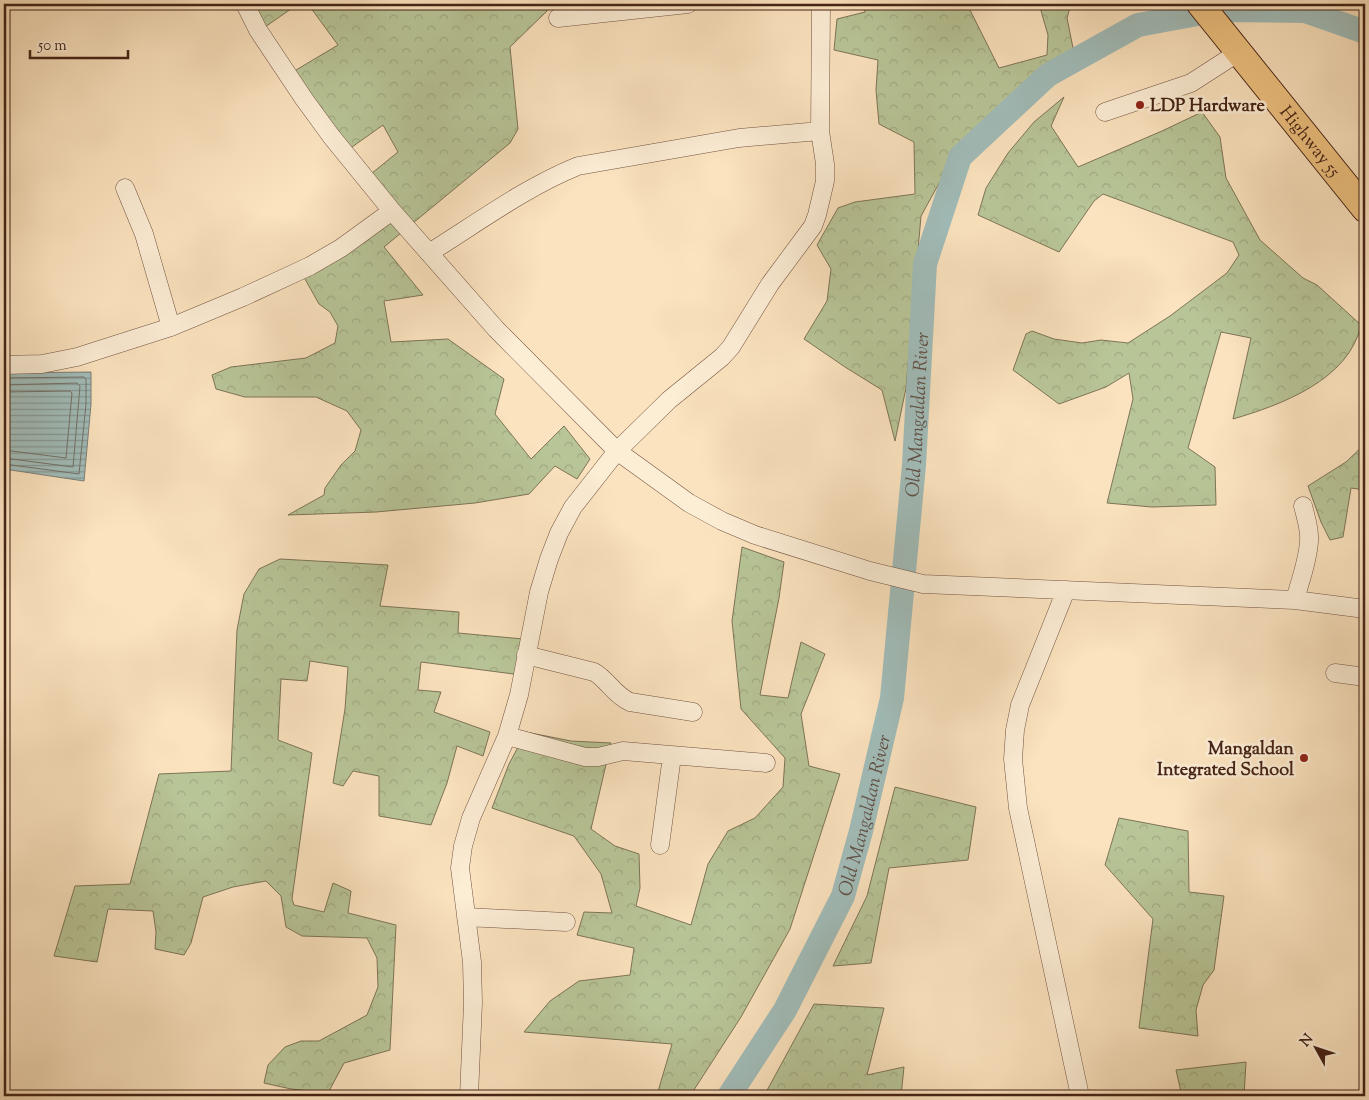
<svg xmlns="http://www.w3.org/2000/svg" width="1369" height="1100" font-family="'Sorts Mill Goudy',serif">
<style>
.forest{fill:url(#forest-crowns);stroke:#7e7457}
.water{fill:url(#water-rules);stroke:#7c7f79}
.lines{fill:none;stroke-linecap:round;stroke-linejoin:round}
.shore{stroke:#737068;stroke-width:1}
.river{stroke:#a1bdba;stroke-width:24}
.minor-casing{stroke:#725341;stroke-width:19}
.highway-casing{stroke:#452317;stroke-width:28}
.minor{stroke:#fcedd5;stroke-width:18}
.highway{stroke:#eec280;stroke-width:26}
.poi-dot{fill:#8f2418;stroke:#fcedd5;stroke-width:2}
.labels{text-anchor:middle;stroke-width:5;stroke-linejoin:round;paint-order:stroke}
.poi-label{font-size:18px;font-weight:bold;fill:#452317;stroke:#fcedd5;text-anchor:start}
.street-label{font-size:18px;fill:#452317;stroke:#fcedd5}
.water-label{font-size:19px;font-style:italic;fill:#615148;stroke:#fcedd5}
</style>
<defs>
<pattern id="forest-crowns" width="20" height="18" patternUnits="userSpaceOnUse" patternTransform="scale(1.25)"><rect width="20" height="18" fill="#b8c597"/><path d="M2 6a3 3 0 1 1 6 0M12 15a3 3 0 1 1 6 0" fill="none" stroke="#a0a981"/></pattern>
<pattern id="water-rules" width="6" height="5" patternUnits="userSpaceOnUse" patternTransform="scale(1.25)"><rect width="6" height="5" fill="#a1bdba"/><path d="M0 2.5h6" fill="none" stroke="#859996"/></pattern>
</defs>
<rect width="100%" height="100%" fill="#fbe3bf"/>
<filter id="stains"><feTurbulence type="fractalNoise" baseFrequency=".004" numOctaves="4"/><feColorMatrix values="0 0 0 0 .2 0 0 0 0 .09 0 0 0 0 .02 0 0 0 .5 -.17"/></filter>
<radialGradient id="worn" r=".72"><stop offset=".6" stop-color="#630" stop-opacity="0"/><stop offset="1" stop-color="#630" stop-opacity=".3"/></radialGradient>
<!-- forest -->
<path class="forest" d="M240,4h58l-43,30z
M308,4h240l-1,7 -37,36 8,82 -8,14 -126,104 39,48 -39,6 7,41 57,-3 56,40 -9,35 36,45 33,-33 26,33 -13,20 -22,-13 -26,28 -54,9 -99,9 -88,3 36,-20 1,-7 16,-23 14,-14 6,-21 -14,-19 -31,-14h-71l-29,-8 -4,-14 19,-8 75,-9 29,-15 3,-17 -8,-14 -11,-8 -23,-41 36,-17 53,-36 -24,-28 37,-30 -15,-27 -45,32 -57,-78 57,-34z
M864,4h103l32,64 48,-13 1,-20 -9,-31h32l-4,14 6,30 -50,37 -65,64 -37,67 -15,172 -11,53 -13,-51 -37,-23 -41,-28 23,-38 4,-32 -14,-24 21,-37 17,-6 60,-8 -1,-52 -35,-18 -3,-34 2,-30 -44,-10 3,-31 28,-7z
M1064,97l-13,29 27,41 84,-36 40,-19 18,25 6,41 34,62 43,38 14,7 44,40c-12,55 -80,80 -128,94l18,-81 -30,-6 -33,116 27,19 1,38 -64,2 -45,-4 26,-104 -4,-26 -23,14 -47,17 -46,-34 13,-36 6,-3 22,8 28,4 19,-3 27,3 42,-27 57,-43 12,-18 -6,-13 -130,-48 -9,7 -35,51 -81,-37 8,-27 22,-35 26,-31z
M1365,444v46l-14,-2 -8,49 -13,3 -9,-18 -13,-36 38,-24z
M742,547l42,15 -5,36 -19,97 28,3 13,-56 24,12 -24,60 8,52 31,8 -50,155 -49,88 -51,79h-40l7,-1 15,-51 -148,-12 26,-31 29,-20 51,-6 4,-27 -57,-13 7,-23 28,1 -11,-39 -27,-38 -82,-28 17,-44 17,-32 45,9 40,2 -20,86 24,17 24,8 1,34 -4,18 55,19 17,-61 20,-33 27,-13 28,-31 2,-29 -44,-49 -9,-88z
M280,559l108,6 -8,41 79,6 -1,21 76,7 -5,36 -108,-14 -3,28 23,2 -7,20 56,20 -7,24 -26,-10 -10,37 -16,42 -52,-9v-40l-26,-5 -10,15 -10,-3 12,-74 3,-42 -38,-6 -3,20 -26,-2 -3,61 34,13 -20,146 2,6 30,7 9,-29 18,8 -3,22 48,12 -6,125 -46,13 -16,30 -37,-4 -27,-6 4,-18 17,-18 16,-6h18l48,-26 11,-28 -1,-29 -10,-20 -65,-2 -16,-9 -5,-31 -15,-15 -33,6 -30,10 -12,46 -7,12 -29,-6 1,-17 -3,-21 -45,-2 -11,53 -43,-6 21,-70 55,-2 29,-110 72,-3 6,-141 7,-36 15,-25z
M895,787l81,20 -8,53 -79,8 -18,95 -38,3 34,-70z
M1119,818l69,13 1,61 35,4 -10,74 -11,15 -7,25 2,26 -59,-8 14,-109 -48,-54z
M814,1004l70,4 -17,67 37,-8 -3,29h-137z
M1246,1062l-2,34h-62l-6,-26z"/>
<!-- water -->
<path class="water" d="M91,372v32l-7,77 -80,-12v-96z"/>
<g class="lines">
<!-- shore -->
<path class="shore" d="M4,378l80,-1 2,2v25l-7,70 -75,-10
M4,385l73,-2 3,3 -7,81 -69,-9
M4,392l66,-1 2,2 -6,65 -62,-8"/>
<!-- river -->
<path class="river" id="s1" d="M729,1096l56,-86 58,-114 18,-65 31,-133 22,-233 11,-201 35,-107 88,-82 90,-50 81,-15 86,1 60,21"/>
<defs>
<path id="minor" d="M245,4l13,26 46,69 27,37 61,75 104,118 121,122 72,52 33,18 33,14 115,36 53,13 372,16 70,9
M558,18l130,-14
M1105,112l86,-29 48,-31
M125,188l19,46 27,93
M429,253c48,-30 97,-66 149,-87l161,-28 81,-7
M4,365l38,-1 35,-7 94,-30 72,-30 67,-31 31,-18 51,-37
M1066,590l-46,115 -5,25 -2,29 5,49 62,288
M1295,600c5,-19 13,-39 14,-59 1,-12 -3,-23 -6,-35
M526,655l68,17c14,8 20,23 36,30l63,10
M1335,673l30,4
M507,736l78,21h13l25,-6 143,12
M660,845l12,-89
M466,917l100,5
M469,1096l4,-93 -1,-41 -12,-94 3,-22 8,-28 36,-82 12,-41 20,-103 10,-33 10,-26 14,-26 44,-56 52,-51 53,-43 9,-10 39,-63 43,-58 4,-11 8,-34v-17l-5,-33 1,-127"/>
<g id="highway">
<path id="s2" d="M1200,4l165,205"/>
</g>
</defs>
<!-- minor casing -->
<use href="#minor" class="minor-casing"/>
<!-- highway casing -->
<use href="#highway" class="highway-casing"/>
<!-- minor -->
<use href="#minor" class="minor"/>
<!-- highway -->
<use href="#highway" class="highway"/>
</g>
<!-- markers -->
<g class="poi-dot">
<circle cx="1140" cy="105" r="5"/>
<circle cx="1304" cy="758" r="5"/>
</g>
<g class="labels">
<!-- poi labels -->
<g class="poi-label">
<text x="1150" y="111">LDP Hardware</text>
<text x="1294" y="754" text-anchor="end">Mangaldan<tspan x="1294" dy="21">Integrated School</tspan></text>
</g>
<!-- street labels -->
<g class="street-label">
<text dy="6" stroke="none"><textPath href="#s2" startOffset="176">Highway 55</textPath></text>
</g>
<!-- water labels -->
<g class="water-label">
<text dy="7" stroke="none"><textPath href="#s1" startOffset="719">Old Mangaldan River</textPath></text>
<text dy="7" stroke="none"><textPath href="#s1" startOffset="314">Old Mangaldan River</textPath></text>
</g>
</g>
<!-- margin -->
<rect width="1369" height="1100" fill="none" stroke="#fbe3bf" stroke-width="20"/>
<rect x="5" y="5" width="1359" height="1090" fill="none" stroke="#452317" stroke-width="2.5"/>
<rect x="10" y="10" width="1349" height="1080" fill="none" stroke="#452317"/>
<!-- north arrow -->
<g transform="translate(1316 1048) rotate(310)" stroke="#fcedd5" stroke-width="4" paint-order="stroke">
<path d="M0-4L9 19L0 12L-9 19Z" fill="#452317"/>
<text y="-8" font-size="14" font-weight="bold" text-anchor="middle" fill="#452317">N</text>
</g>
<!-- scale -->
<path d="M30 50v8h98v-8" fill="none" stroke="#452317" stroke-width="2.5"/>
<text x="38" y="50" font-size="15" fill="#452317" stroke="#fcedd5" stroke-width="4" paint-order="stroke">50 m</text>
<rect width="100%" height="100%" filter="url(#stains)"/>
<rect width="100%" height="100%" fill="url(#worn)"/>
</svg>
